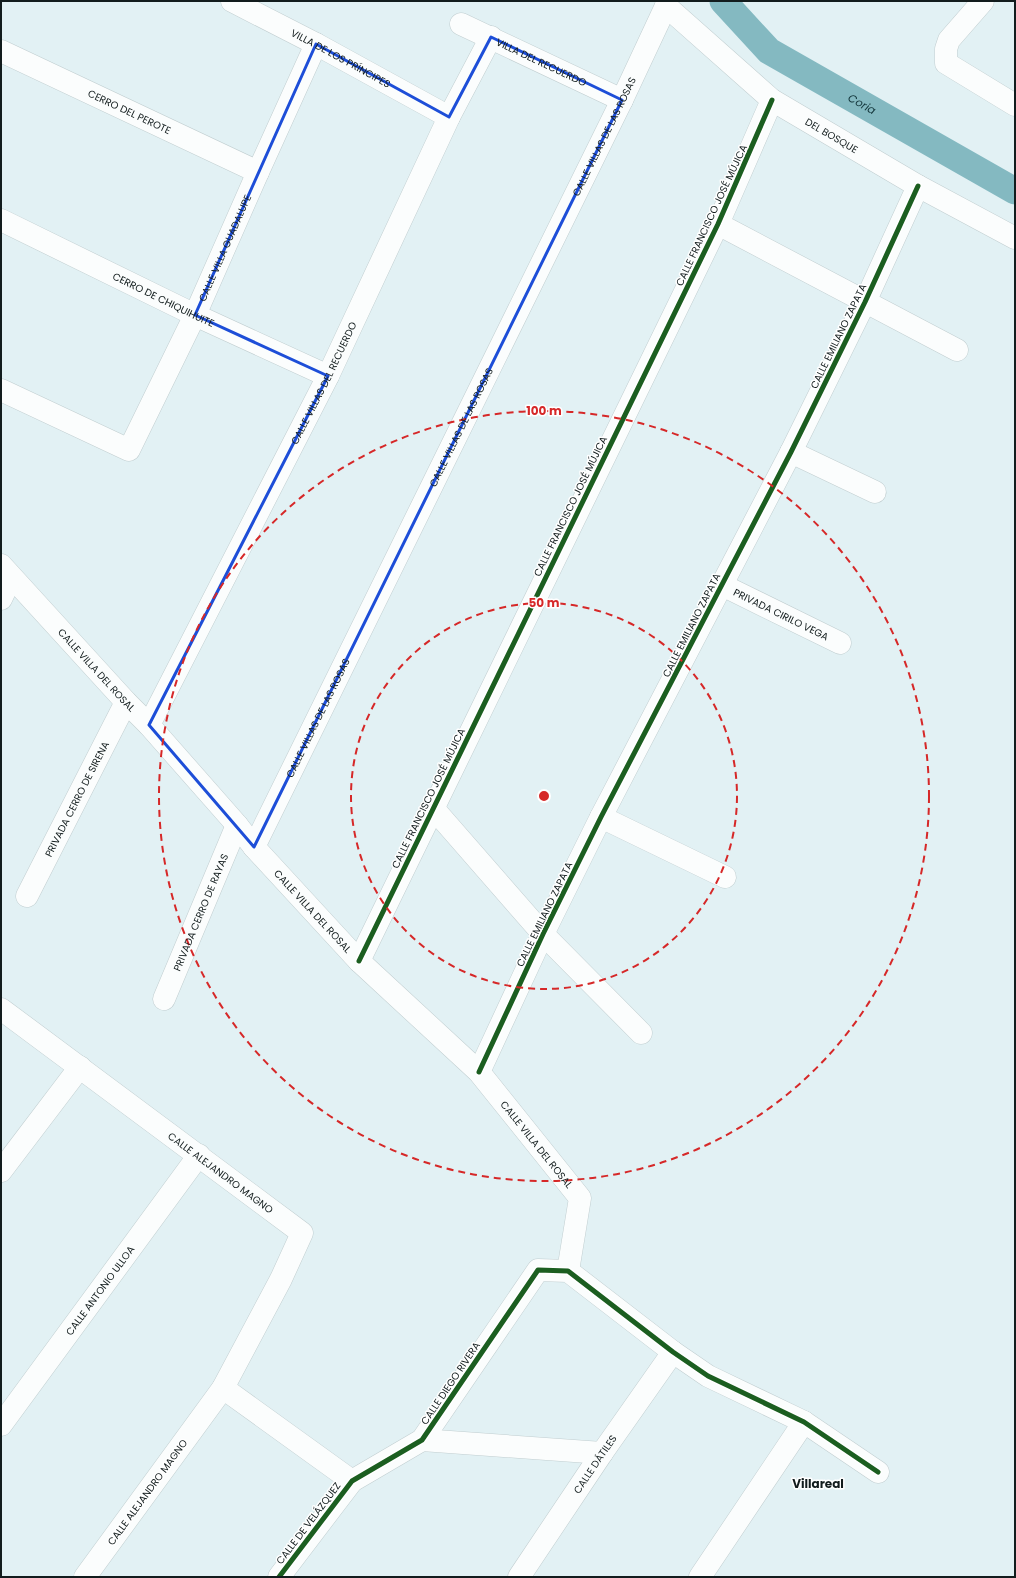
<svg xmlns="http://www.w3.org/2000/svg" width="1016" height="1578" font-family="Poppins,sans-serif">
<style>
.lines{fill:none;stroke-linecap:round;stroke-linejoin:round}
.canal{stroke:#84b9c1;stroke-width:27}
.minor-casing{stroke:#c1ced0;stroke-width:23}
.minor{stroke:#fbfdfd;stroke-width:22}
.cycleway-casing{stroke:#fff;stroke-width:8}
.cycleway{stroke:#1b5e20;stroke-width:5}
.marked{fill:none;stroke:#1d4ed8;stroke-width:3;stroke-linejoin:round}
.ring{fill:none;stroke:#d62828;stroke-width:2;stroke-dasharray:7 5}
.labels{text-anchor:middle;stroke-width:3;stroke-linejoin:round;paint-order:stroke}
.street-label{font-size:10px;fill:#121c1d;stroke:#fff}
.water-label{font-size:11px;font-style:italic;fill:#13363b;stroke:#fff}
.quarter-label{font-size:12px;font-weight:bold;fill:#121c1d;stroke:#fff}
.centre{fill:#d62828;stroke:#fff;stroke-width:2}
.ring-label{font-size:12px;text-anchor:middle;font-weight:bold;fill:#d62828;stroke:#fff;stroke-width:3;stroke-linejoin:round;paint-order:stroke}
</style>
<rect width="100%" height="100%" fill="#e2f1f4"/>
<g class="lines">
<!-- canal -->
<path class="canal" id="s1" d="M723,1l46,50 246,140"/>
<defs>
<g id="minor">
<path id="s2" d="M232,1l84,43 133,73"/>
<path d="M983,1l-34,39 -3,9v14l69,42"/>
<path id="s3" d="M666,6l106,94 146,86 97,52"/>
<path id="s4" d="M461,24l161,76"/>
<path id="s5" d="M1,51l257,121"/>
<path id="s6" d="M1,220l194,95 133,61"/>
<path d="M718,224l239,126"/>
<path id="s7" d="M1,390l128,60 66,-135 63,-143 58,-128"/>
<path d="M791,452l84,40"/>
<path id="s8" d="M1,565l125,137 23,23 88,100 17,22 105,114 120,111 101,126 -12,73"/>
<path id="s9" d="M722,585l118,58"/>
<path d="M1,599l10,-21"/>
<path id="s10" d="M149,725l179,-349 121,-259 42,-80"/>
<path d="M433,808l110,126 98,99"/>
<path d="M601,817l124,60"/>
<path id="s11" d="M254,847l368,-747 44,-94"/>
<path id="s12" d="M27,896l99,-194"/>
<path d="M359,961l359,-737 54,-124"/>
<path id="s13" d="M164,999l73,-174"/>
<path id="s14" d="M1,1009l301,224 -21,46 -58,109 -138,189"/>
<path d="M479,1072l64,-138 58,-117 190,-365 74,-150 53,-116"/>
<path d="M1,1171l79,-104"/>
<path d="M223,1388l129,93"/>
<path id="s15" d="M1,1425l198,-270"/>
<path d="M422,1440l180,13"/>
<path d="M279,1577l73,-96 70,-41 116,-170 30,1 105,81 35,24 96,46 74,50"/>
<path id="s16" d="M519,1577l83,-124 71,-101"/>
<path d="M700,1577l104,-155"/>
</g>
</defs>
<!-- minor casing -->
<use href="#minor" class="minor-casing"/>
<!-- minor -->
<use href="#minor" class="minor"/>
<defs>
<path id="cycleway" d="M359,961l359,-737 54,-124
M479,1072l64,-138 58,-117 190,-365 74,-150 53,-116
M279,1577l73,-96 70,-41 116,-170 30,1 105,81 35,24 96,46 74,50"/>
</defs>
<!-- cycleway casing -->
<use href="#cycleway" class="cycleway-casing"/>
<!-- cycleway -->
<use href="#cycleway" class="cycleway"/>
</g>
<!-- marked area -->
<path class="marked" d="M491,37l131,63 -368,747 -105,-122 179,-349 -133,-61 121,-271 133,73z"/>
<!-- distance rings -->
<g class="ring">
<circle cx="544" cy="796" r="193"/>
<circle cx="544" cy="796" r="385"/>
</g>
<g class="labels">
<!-- street labels -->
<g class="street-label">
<text dy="4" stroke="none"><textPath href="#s2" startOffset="123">VILLA DE LOS PRÍNCIPES</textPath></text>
<text dy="4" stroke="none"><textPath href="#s4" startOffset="89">VILLA DEL RECUERDO</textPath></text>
<text dy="4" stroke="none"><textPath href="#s5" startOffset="142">CERRO DEL PEROTE</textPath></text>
<text dy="4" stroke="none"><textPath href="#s3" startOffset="211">DEL BOSQUE</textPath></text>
<text dy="4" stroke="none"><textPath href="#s11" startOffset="792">CALLE VILLAS DE LAS ROSAS</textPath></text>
<text transform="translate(711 215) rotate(-65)" y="4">CALLE FRANCISCO JOSÉ MÚJICA</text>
<text dy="4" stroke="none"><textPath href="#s7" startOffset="365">CALLE VILLA GUADALUPE</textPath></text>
<text dy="4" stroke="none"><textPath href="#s6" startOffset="181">CERRO DE CHIQUIHUITE</textPath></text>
<text transform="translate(838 336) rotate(-64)" y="4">CALLE EMILIANO ZAPATA</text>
<text dy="4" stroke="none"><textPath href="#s10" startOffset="384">CALLE VILLAS DEL RECUERDO</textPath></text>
<text dy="4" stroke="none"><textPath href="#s11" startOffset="468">CALLE VILLAS DE LAS ROSAS</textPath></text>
<text transform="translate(570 506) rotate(-64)" y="4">CALLE FRANCISCO JOSÉ MÚJICA</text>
<text dy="4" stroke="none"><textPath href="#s9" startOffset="66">PRIVADA CIRILO VEGA</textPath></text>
<text transform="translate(691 625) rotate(-63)" y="4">CALLE EMILIANO ZAPATA</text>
<text dy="4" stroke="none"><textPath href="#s8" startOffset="142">CALLE VILLA DEL ROSAL</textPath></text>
<text dy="4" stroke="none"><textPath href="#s11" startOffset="144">CALLE VILLAS DE LAS ROSAS</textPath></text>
<text transform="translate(428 798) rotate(-64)" y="4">CALLE FRANCISCO JOSÉ MÚJICA</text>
<text dy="4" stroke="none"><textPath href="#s12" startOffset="109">PRIVADA CERRO DE SIRENA</textPath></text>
<text dy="4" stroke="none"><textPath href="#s13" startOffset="94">PRIVADA CERRO DE RAYAS</textPath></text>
<text dy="4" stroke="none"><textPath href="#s8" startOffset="466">CALLE VILLA DEL ROSAL</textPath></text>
<text transform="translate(544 914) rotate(-64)" y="4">CALLE EMILIANO ZAPATA</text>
<text dy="4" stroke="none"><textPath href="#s8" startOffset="790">CALLE VILLA DEL ROSAL</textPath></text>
<text dy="4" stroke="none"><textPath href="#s14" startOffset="274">CALLE ALEJANDRO MAGNO</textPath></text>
<text dy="4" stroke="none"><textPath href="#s15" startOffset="167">CALLE ANTONIO ULLOA</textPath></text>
<text transform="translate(450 1383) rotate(-56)" y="4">CALLE DIEGO RIVERA</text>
<text dy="4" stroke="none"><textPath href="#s16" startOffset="136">CALLE DÁTILES</textPath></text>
<text transform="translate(147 1492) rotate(-54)" y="4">CALLE ALEJANDRO MAGNO</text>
<text transform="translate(308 1523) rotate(-53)" y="4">CALLE DE VELÁZQUEZ</text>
</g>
<!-- water labels -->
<g class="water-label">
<text dy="4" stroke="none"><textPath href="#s1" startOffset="175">Coria</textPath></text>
</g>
<!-- quarter labels -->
<g class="quarter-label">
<text x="818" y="1488">Villareal</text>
</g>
</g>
<circle cx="544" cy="796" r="6" class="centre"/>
<g class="ring-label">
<text x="544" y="415">100 m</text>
<text x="544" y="607">50 m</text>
</g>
<!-- border -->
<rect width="1016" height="1578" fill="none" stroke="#121c1d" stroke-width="4"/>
</svg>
